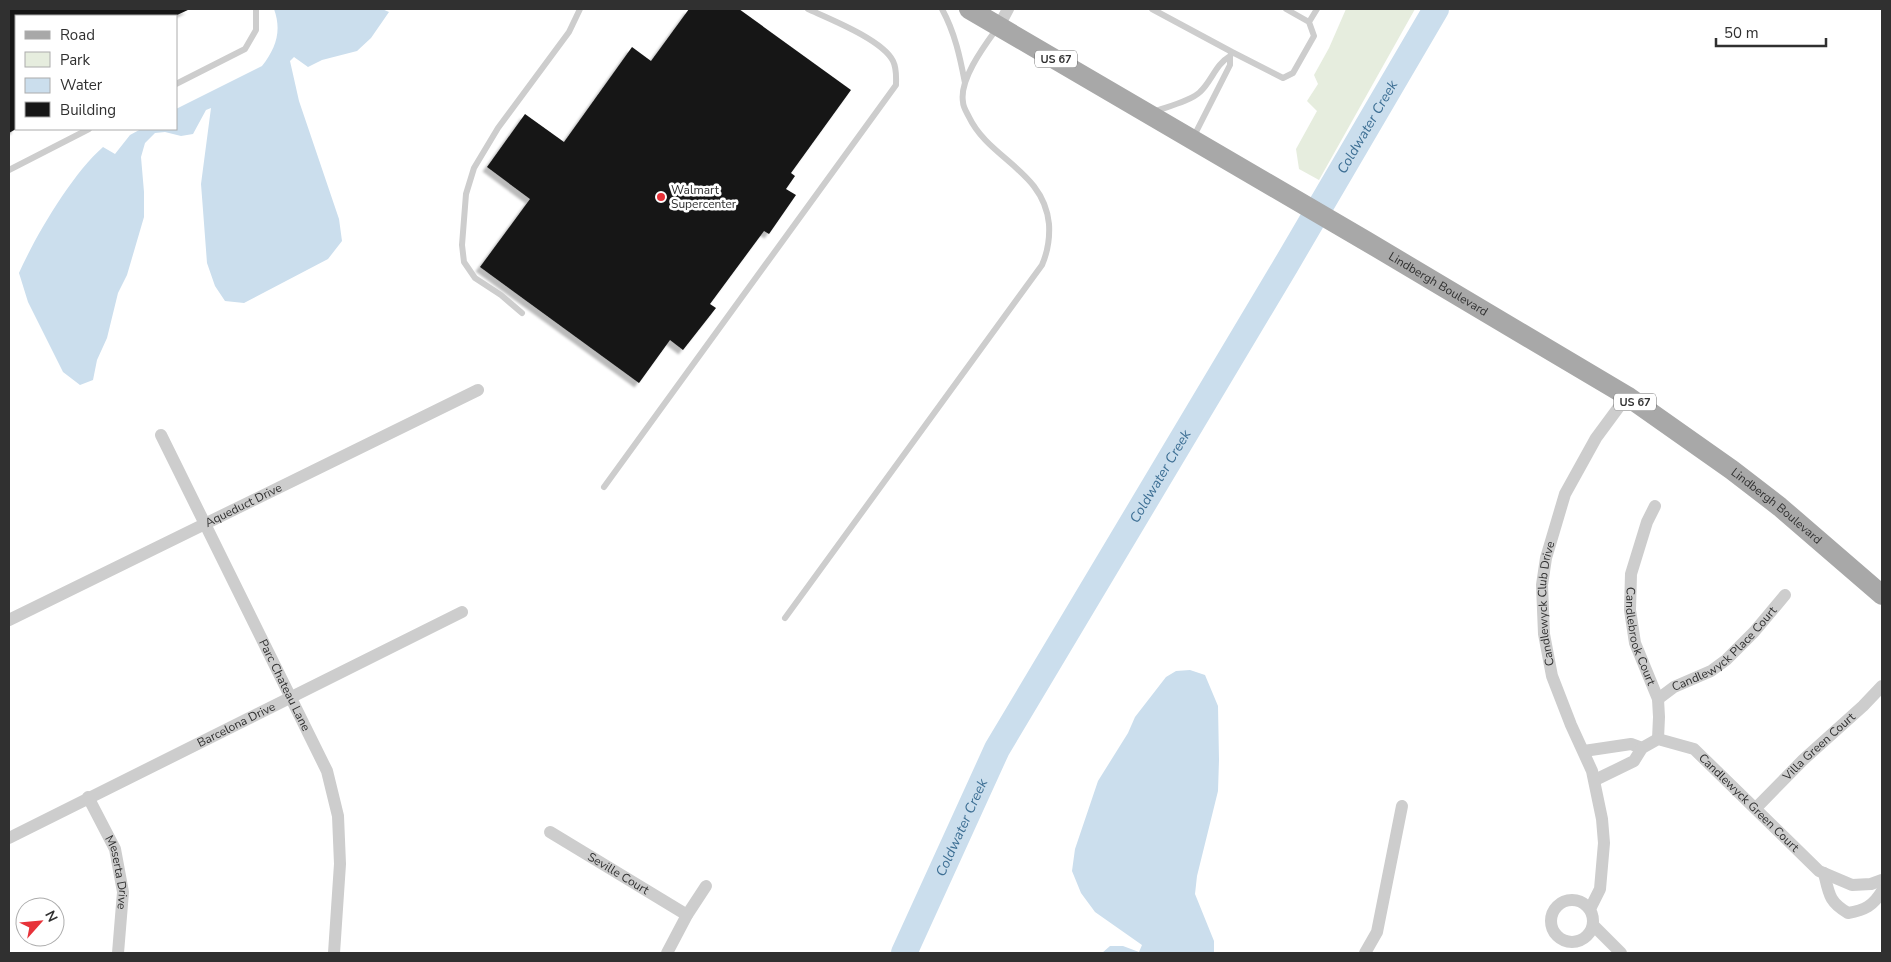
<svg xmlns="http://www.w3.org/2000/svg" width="1891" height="962" font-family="'Nunito Sans',sans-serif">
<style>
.green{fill:#e6edde}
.water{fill:#cbdeed}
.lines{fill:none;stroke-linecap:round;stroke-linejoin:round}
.river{stroke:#cbdeed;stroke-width:26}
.building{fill:#171717;filter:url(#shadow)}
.lane{stroke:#cdcdcd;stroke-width:6}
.street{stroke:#cdcdcd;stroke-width:12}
.primary{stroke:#a8a8a8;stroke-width:20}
.poi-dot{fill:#e73239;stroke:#fff;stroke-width:2}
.labels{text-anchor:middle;stroke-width:5;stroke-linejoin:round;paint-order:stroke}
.shield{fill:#fff;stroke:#6e6e6e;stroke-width:1}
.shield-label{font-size:11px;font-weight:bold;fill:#303030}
.poi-label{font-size:12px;fill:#303030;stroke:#fff;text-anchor:start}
.street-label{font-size:12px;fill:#303030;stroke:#fff}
.water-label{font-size:14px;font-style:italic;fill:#3d6f94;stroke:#fff}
</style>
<defs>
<filter id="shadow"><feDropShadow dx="-4.5" dy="4.5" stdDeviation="1" flood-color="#0004"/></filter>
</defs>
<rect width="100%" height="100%" fill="#fff"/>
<!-- green -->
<path class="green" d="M1346,9h69l-96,171 -20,-11 -3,-20 21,-38 -10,-10 11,-17 -4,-9 15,-27z"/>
<!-- water -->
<path class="water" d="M274,9h108l7,3 -18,26 -14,13 -35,9 -14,7 -14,-10 -4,4 9,40 40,118 3,22 -14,18 -84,44 -19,-2 -10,-15 -8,-23 -4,-53 -2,-26 10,-76 -5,2 -13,24 -12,2 -16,-4 -10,1 -10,10 -4,14 3,35v25l-17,58 -9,18 -11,45 -10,22 -4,20 -13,5 -17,-13 -35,-70 -9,-29c17,-38 53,-99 84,-126l12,7 15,-19 11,-6h35v-20l86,-43c14,-18 20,-35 12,-57z
M1190,670l15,5 13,31 1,54 -1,31 -21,85 -2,18 19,47v12h-112l8,-7h13l16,6 3,-7 -47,-33 -14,-19 -9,-22 3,-22 23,-68 30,-48 7,-16 31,-40 10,-6z"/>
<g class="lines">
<!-- river -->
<path class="river" id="s1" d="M904,953l93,-204 289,-484 150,-256"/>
</g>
<!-- building -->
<path class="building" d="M9,9h181l-15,7h-159v113l-7,4z
M689,9h50l112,81 -60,83 4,3 -9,13 10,6 -27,39 -5,-3 -54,73 6,4 -33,42 -13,-10 -31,43 -159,-116 50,-68 -43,-32 38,-53 39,28 68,-95 19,14z"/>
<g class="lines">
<!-- lane -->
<path class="lane" d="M942,9c13,24 18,48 23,74
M1152,9l80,43 -2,4v9l-37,73
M1309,22l8,-13
M1232,52l51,26 10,-5 21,-37 -5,-14 -23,-13
M176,84l69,-35 11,-19v-21
M1153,112c13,-5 38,-11 47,-20 12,-11 15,-27 30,-36
M9,170l80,-41
M522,313l-21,-18 -26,-17 -11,-16 -2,-17 4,-51 8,-26 24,-40 71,-96 11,-23
M604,487l292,-402c0,-8 1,-16 -3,-24 -10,-21 -63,-42 -85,-52
M785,618l257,-353c6,-14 8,-25 7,-41 -5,-53 -60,-65 -80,-107 -2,-4 -6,-10 -6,-15 -4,-23 22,-57 35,-75"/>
<!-- street -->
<g class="street">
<path d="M999,26l9,-17"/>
<path id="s2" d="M161,435l166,336 11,45 2,48 -6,89"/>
<path id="s3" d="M1655,506l-8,16 -16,52 -1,36 5,33 23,56 1,18 -1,22"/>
<path id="s4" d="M9,620l469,-230"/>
<path id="s5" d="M1658,699l16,-12 37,-16 15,-11 28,-28 31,-37"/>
<path d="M1584,751l47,-7 11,4"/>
<path id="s6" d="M1595,780l39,-19 8,-13 16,-9 36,10 125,122 33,14 19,-1 11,-4"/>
<path id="s7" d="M88,797l27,52 8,43 -5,61"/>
<path id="s8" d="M1756,808l47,-48 60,-54 19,-20"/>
<path id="s9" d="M550,832l137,83"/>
<path id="s10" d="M9,838l453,-226"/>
<path d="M1824,873c5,21 5,29 24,40 17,-3 25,-7 34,-22"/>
<circle cx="1572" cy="921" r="21"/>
<path id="s11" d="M1590,909l10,-20 4,-46 -2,-24 -10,-48 -21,-46 -19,-49 -8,-42 -2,-49 4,-27 19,-64 31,-56 31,-42"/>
<path d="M1593,925l28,28"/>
<path d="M667,953l20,-38 19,-29"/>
<path d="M1365,953l12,-21 25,-126"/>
</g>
<!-- primary -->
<path class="primary" id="s12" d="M969,9l397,232 261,155 105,74 48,37 102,88"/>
</g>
<!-- markers -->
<circle class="poi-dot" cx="661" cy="197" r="5"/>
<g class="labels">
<!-- shield labels -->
<g class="shield">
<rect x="1035" y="50.5" width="42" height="17" rx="4"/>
<rect x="1614" y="393.5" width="42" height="17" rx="4"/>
</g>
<g class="shield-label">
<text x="1056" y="63">US 67</text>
<text x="1635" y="406">US 67</text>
</g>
<!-- poi labels -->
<g class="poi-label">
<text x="671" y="194">Walmart<tspan x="671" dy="14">Supercenter</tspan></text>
</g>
<!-- street labels -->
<g class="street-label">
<text dy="4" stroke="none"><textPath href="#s12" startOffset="544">Lindbergh Boulevard</textPath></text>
<text dy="4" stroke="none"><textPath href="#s4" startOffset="261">Aqueduct Drive</textPath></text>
<text dy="4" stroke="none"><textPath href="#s12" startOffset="949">Lindbergh Boulevard</textPath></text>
<text dy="4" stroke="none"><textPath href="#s11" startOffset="318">Candlewyck Club Drive</textPath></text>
<text dy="4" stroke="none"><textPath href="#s3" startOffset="136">Candlebrook Court</textPath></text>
<text dy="4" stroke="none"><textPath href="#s5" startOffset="84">Candlewyck Place Court</textPath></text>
<text dy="4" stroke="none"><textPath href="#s2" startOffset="279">Parc Chateau Lane</textPath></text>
<text dy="4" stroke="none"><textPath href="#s10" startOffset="254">Barcelona Drive</textPath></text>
<text dy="4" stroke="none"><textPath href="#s8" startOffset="88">Villa Green Court</textPath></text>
<text dy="4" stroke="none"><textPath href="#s6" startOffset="191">Candlewyck Green Court</textPath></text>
<text dy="4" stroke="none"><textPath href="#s7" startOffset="82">Meserta Drive</textPath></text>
<text dy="4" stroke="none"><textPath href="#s9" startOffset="80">Seville Court</textPath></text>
</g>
<!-- water labels -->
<g class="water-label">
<text dy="5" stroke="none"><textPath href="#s1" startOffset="948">Coldwater Creek</textPath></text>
<text dy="5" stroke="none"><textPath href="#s1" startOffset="542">Coldwater Creek</textPath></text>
<text dy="5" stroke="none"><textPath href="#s1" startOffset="138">Coldwater Creek</textPath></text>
</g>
</g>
<!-- border -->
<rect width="1891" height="962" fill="none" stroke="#303030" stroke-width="20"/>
<!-- legend -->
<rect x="15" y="15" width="162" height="115" fill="#ffffff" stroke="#acacac"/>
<rect x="25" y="31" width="25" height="8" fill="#a8a8a8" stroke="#acacac"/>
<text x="60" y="40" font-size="15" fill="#303030">Road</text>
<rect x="25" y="52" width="25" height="15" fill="#e6edde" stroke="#acacac"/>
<text x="60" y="65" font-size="15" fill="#303030">Park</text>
<rect x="25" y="78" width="25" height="15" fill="#cbdeed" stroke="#acacac"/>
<text x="60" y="90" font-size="15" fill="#303030">Water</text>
<rect x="25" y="102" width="25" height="15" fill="#171717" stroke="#acacac"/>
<text x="60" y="115" font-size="15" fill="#303030">Building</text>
<!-- north arrow -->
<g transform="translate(40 922) rotate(63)"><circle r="24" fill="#ffffff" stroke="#acacac"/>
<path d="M0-4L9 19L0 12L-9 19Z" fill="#e73239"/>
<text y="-8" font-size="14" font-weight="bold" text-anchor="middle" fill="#303030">N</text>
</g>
<!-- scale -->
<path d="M1716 38v8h110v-8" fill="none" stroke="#303030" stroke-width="2.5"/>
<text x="1724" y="38" font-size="15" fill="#303030" stroke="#ffffff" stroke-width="4" paint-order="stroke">50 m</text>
</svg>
